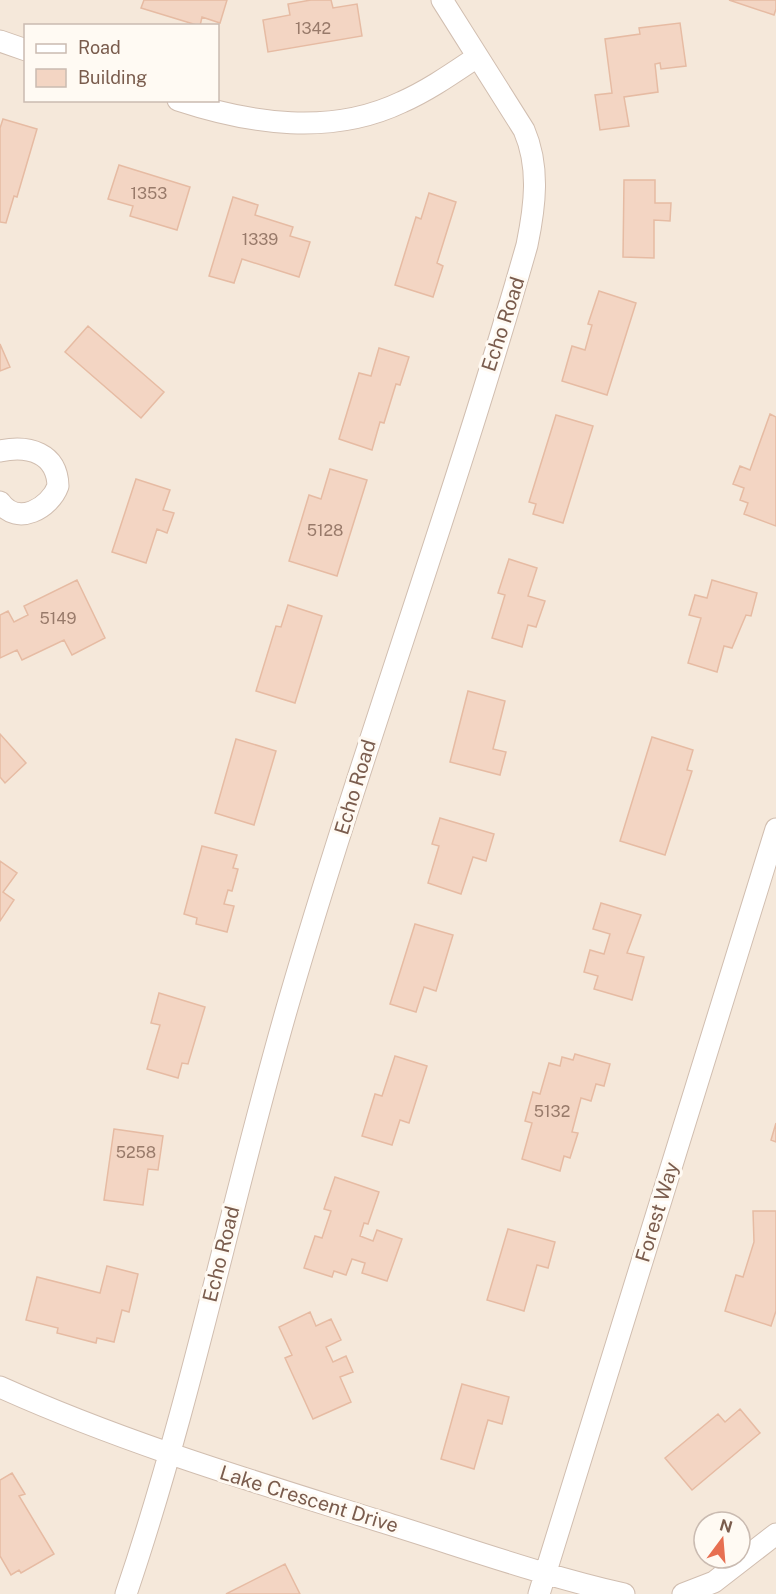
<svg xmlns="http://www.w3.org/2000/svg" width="776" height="1594" font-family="'Public Sans',sans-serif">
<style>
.residential{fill:#f5e8da;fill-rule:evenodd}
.building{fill:#f3d5c3;stroke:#e6bba3;stroke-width:1.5}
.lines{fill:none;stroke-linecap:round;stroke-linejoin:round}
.street-casing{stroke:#d1beb0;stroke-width:23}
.street{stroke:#fff;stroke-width:21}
.labels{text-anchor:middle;stroke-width:6;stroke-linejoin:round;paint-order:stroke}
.number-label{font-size:16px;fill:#987a6a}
.street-label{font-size:20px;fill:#7a5c4d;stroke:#fffaf3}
</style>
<rect width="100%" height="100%" fill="#fdf6ec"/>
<!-- residential -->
<path class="residential" d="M0,0h776v1594h-776zM26,26h192v74h-192zM704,1522h36v36h-36z"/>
<!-- building -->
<path class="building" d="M144,0h83l-7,23 -18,-6 -2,9 -59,-18z
M311,0h20l2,8 24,-4 5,32 -94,16 -5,-32 27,-5 -2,-11z
M729,0h47v9l-2,6z
M680,23l6,43 -25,3 -1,-6 -5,1 3,28 -34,5 5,29 -29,4 -5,-35 17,-2 -7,-54 35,-5 -1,-6z
M3,119l34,10 -20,68 -3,-1 -8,27 -6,-1v-94z
M119,165l71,22 -13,43 -47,-14 3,-10 -25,-7z
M624,180h31v23h16l-1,18 -16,-1v38l-31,-1z
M429,193l27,9 -19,61 6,3 -10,31 -38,-12 21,-68 5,2z
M233,197l25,8 -3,10 38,12 -3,9 20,6 -11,35 -57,-18 -8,24 -25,-7z
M599,291l37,12 -29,92 -45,-14 10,-35 13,4 7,-25 -4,-1z
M88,326l76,66 -23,26 -76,-66z
M0,344l10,23 -10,4z
M379,348l30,9 -9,28 -4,-1 -12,39 -4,-1 -8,28 -33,-11 20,-66 12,3z
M770,414l6,3v109l-32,-12 4,-11 -8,-3 4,-12 -11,-4 7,-18 10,4z
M556,415l37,11 -30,97 -30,-9 3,-10 -7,-2z
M330,469l37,11 -30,96 -48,-15 20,-66 12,4z
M136,479l34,11 -7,20 11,3 -7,20 -10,-4 -11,34 -34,-11z
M509,559l28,9 -9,28 17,5 -9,26 -8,-2 -6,22 -30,-9 13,-43 -7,-2z
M77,580l28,58 -33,17 -8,-15 -42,20 -5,-10 -17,8v-43l8,-4 6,11 14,-7 -4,-9z
M712,580l45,13 -6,23 -5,-1 -14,33 -8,-2 -7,26 -29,-9 13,-45 -12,-3 6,-20 12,3z
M288,605l34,11 -27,87 -39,-12 20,-65 5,1z
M468,691l37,10 -12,48 13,3 -6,23 -50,-13z
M0,734l26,29 -21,20 -5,-6z
M652,737l41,13 -6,20 5,1 -27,84 -45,-14z
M236,739l40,12 -22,74 -39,-12z
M440,818l54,16 -8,27 -13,-4 -12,37 -33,-11 11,-37 -7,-2z
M202,846l35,9 -4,13 5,1 -6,22 -4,-1 -4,14 10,2 -7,26 -31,-8 1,-6 -13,-4z
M0,861l17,12 -14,19 11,8 -14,21z
M601,903l40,12 -14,38 17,4 -12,43 -38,-11 4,-13 -14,-4 6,-22 14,4 6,-20 -17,-5z
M415,924l38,11 -17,56 -12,-4 -8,25 -26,-8z
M159,993l46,14 -17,57 -6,-1 -4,15 -31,-9 13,-44 -9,-2z
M575,1054l35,10 -6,22 -8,-2 -5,17 -10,-3 -9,34 6,1 -8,25 -6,-2 -4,15 -38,-12 10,-36 -7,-2 8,-29 7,2 9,-31 11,3 2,-9 11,3z
M395,1056l32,10 -18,57 -9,-3 -8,25 -30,-9 13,-42 7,2z
M776,1123v19l-5,-2z
M114,1129l49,7 -5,34 -10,-1 -5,36 -39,-5z
M335,1177l44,15 -11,32 -4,-1 -4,13 13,5 4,-11 25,9 -15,42 -25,-8 3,-10 -13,-4 -6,16 -12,-4 -2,6 -28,-9 11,-32 7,2 9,-27 -7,-2z
M753,1211h23v100l-5,15 -46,-15 11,-36 7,2 11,-35z
M508,1229l47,13 -7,26 -11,-3 -13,46 -37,-11z
M107,1266l31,8 -9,38 -7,-2 -8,32 -17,-4 -1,5 -39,-10 1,-5 -32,-8 11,-43 63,16z
M310,1312l6,14 15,-7 10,21 -15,7 7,15 13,-6 7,16 -13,5 11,25 -38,17 -28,-61 7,-3 -13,-28z
M462,1384l47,13 -7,27 -14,-4 -14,49 -33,-10z
M740,1409l20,24 -68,57 -27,-32 53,-44 7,8z
M12,1473l13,21 -6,2 35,58 -33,19 -2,-3 -8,5 -11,-19v-76z
M285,1564l15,30h-74z"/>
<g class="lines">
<defs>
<path id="street" d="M0,41l26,9
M178,100c73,24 153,36 224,2 27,-12 51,-29 75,-45
M0,451c29,-6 57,2 58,35 -8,22 -41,41 -58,16
M0,1387c122,55 249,93 376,133 82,25 164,55 248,74
M126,1594c66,-194 106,-397 163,-593 74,-254 166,-503 238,-756 8,-39 13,-78 -3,-115l-82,-130
M539,1594l237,-765
M683,1594l31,-12 62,-48"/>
</defs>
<!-- street casing -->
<use href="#street" class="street-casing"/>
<!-- street -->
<use href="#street" class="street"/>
</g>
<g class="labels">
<!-- number labels -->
<g class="number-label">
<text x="313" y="34">1342</text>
<text x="149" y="199">1353</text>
<text x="260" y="245">1339</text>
<text x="325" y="536">5128</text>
<text x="58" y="624">5149</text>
<text x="552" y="1117">5132</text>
<text x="136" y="1158">5258</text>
</g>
<!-- street labels -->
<g class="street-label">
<text transform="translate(503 324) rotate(-72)" y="7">Echo Road</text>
<text transform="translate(355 787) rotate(-73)" y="7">Echo Road</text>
<text transform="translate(657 1212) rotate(-73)" y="7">Forest Way</text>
<text transform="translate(221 1254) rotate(-76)" y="7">Echo Road</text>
<text transform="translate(309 1499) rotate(17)" y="7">Lake Crescent Drive</text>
</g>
</g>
<!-- legend -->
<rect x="24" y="24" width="195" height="78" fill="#fffaf3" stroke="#cabbb1" stroke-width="1.5"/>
<rect x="36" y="44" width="30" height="9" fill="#ffffff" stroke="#cabbb1" stroke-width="1.5"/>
<text x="78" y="54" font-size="18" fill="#7a5c4d">Road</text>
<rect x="36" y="69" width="30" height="18" fill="#f3d5c3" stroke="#cabbb1" stroke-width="1.5"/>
<text x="78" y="84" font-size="18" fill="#7a5c4d">Building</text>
<!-- north arrow -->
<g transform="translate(722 1540) rotate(16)"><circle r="28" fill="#fffaf3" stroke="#cabbb1" stroke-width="1.5"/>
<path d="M0-4.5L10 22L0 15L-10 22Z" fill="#e76f51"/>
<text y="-9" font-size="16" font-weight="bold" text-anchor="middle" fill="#7a5c4d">N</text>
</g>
</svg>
